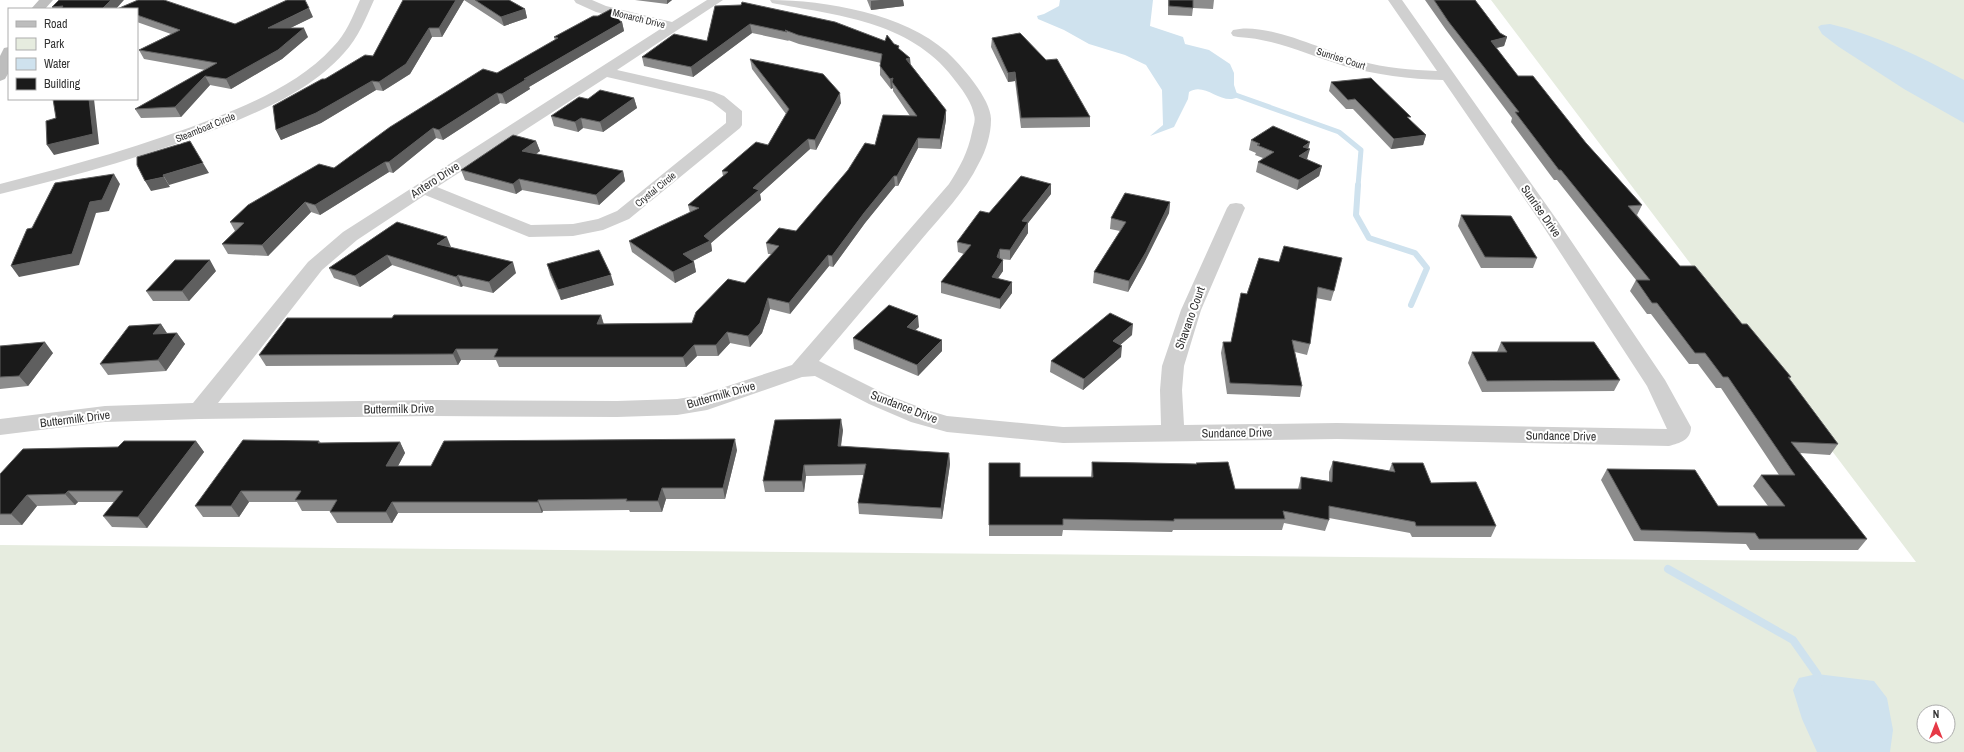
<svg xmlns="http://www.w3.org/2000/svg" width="1964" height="752" font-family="'Archivo Narrow',sans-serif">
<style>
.green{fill:#e6ecdf;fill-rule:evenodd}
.water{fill:#cfe2ee}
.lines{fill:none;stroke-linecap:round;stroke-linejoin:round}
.stream-far2{stroke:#cfe2ee;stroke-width:5}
.stream-far1{stroke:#cfe2ee;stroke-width:6}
.stream{stroke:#cfe2ee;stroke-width:8}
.street{fill:#d0d0d0;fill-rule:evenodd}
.secondary{fill:#bdbdbd;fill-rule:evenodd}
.wall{fill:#8c8c8c}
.shaded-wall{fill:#5f5f5f}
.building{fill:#1a1a1a;stroke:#5f5f5f}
.labels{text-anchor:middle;stroke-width:4;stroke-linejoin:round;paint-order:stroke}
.far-street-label{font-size:10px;fill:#333;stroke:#fff}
.street-label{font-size:12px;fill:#333;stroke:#fff}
</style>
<rect width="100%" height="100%" fill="#fff"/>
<!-- green -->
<path class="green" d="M1491,0h473v752h-1964v-207l1916,17zM1924,712h24v24h-24z"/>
<!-- water -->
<path class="water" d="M1060,0h93l-3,26 33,11 2,7 24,6 21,14 4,9v12l4,12c-17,9 -33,-16 -49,-5l-1,7 -14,28 -24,9 13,-11 -1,-35 -16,-25 -21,-10 -36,-11 -25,-14 -26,-11 -1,-3 7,-2 15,-8z
M1830,24c47,11 91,33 134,56v43l-60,-34 -65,-42 -17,-13 -4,-7 3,-2z
M1817,674l57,7 13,17 6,32 -3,22h-73l-15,-33 -9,-29 6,-12z"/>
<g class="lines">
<!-- stream-far2 -->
<path class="stream-far2" d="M1230,93l109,39 22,18 -3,36"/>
<!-- stream-far1 -->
<path class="stream-far1" d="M1358,185l-2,30 13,23 46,15 12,15 -16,37"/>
<!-- stream -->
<path class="stream" d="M1668,569l125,71 24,34 3,8"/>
<!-- street -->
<path class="street" d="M360,0h14c-8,18 -16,38 -30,53 -30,34 -74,54 -115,71 -74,30 -151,51 -229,70v-10c74,-19 147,-39 217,-67 42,-17 85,-36 116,-70 13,-13 20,-31 27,-47z
M574,0h18l14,6 66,16 35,-22h16l-106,70 97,22 10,4 18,15v14l-2,3 -111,91 -26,11 -30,6 -44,1 -104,-42 -68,45 -35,30 -104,133 215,-3 184,1 60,-2 20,-3 95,-31 157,-181c11,-17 19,-32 23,-52 1,-6 4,-11 2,-17 -2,-12 -10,-23 -17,-32 -42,-60 -114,-67 -180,-79l-5,-1 -2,-3c56,0 134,14 177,52 14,13 45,48 44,68 0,14 -5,31 -12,43 -14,29 -38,53 -58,77 -34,41 -68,81 -102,121l66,33 42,16 20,6 116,11 98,-2 -1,-35 2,-24 19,-56 46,-102 3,-4 6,-1 6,1 3,4 -44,102 -17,56 -2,24 2,35 153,-2 330,6 -20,-43 -108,-166 -96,-140c-34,-1 -67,-5 -99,-14 -36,-11 -68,-27 -106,-29l-5,-1 -2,-3 2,-3c34,-9 93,22 128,31 24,7 50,9 76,10l-49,-71h14l155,220 108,160 26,47c0,13 -11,16 -22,19l-332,-7 -274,4 -116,-11 -36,-10 -42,-18 -54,-28 -13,1 -95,33 -30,5 -60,2 -184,-1 -234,3 -94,3 -105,13v-16l105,-13 88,-3 115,-141 35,-30 319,-204 -66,-16 -20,-9zM607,77l96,22 9,3 14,11v10l-109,88 -19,8 -25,5 -42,1 -94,-38z"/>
<!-- secondary -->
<path class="secondary" d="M39,0h14l-8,9h-14z
M9,47v25l-4,7 -5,2v-25l4,-8z"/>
</g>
<!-- wall -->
<path class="wall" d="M138,0l97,24 78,-7 -23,11 18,9 -26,22 -51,30 -21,-4 -29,32 -40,1 -6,-9 70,-39 -61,-11 -5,-9 32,-16 -34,-12z
M403,0h61l-22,37h-10l-22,37 -27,17 -7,-1 -55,33 -40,17 -5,-10 49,-51 48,-23z
M464,0h45l16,9 2,9 -23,8z
M635,0h37l-5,4z
M867,0h36l1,6 -33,4z
M1168,0h46l-1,9 -20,-1 -1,8 -24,-1z
M1425,0h50l25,33 7,4 -3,9 -8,2 22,28 68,67 56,62 -5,10 43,51 62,58 49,53 -2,2 49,65 -8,11 -30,-2 67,86 -9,11h-108l-4,-6 -112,-3 -33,-61 6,-11 111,37h50l-15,-20 8,-11h18l-58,-87h-5l-18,-24h-9l-38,-50h-4l-17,-23 6,-11 -79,-100h-3l-43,-58 1,-4 -66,-88z
M715,6l179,38 5,2v3l12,16 35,45v10l-5,29 -23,-1 -20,38h-3l-30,37 -32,44 -4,-1 -39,48 -20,-5 -8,24 -12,14 -20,-4 -12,13h-21l-11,11h-187l-3,-7h-35l-3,5 -192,1 -7,-11 133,-37 209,-3 3,9 88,-1 53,-40 26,-29h-3l-2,-11 30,-12 79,-86 35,-29 -17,-25v-3l-2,1 -11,-14v-9l1,-3 -82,-19 -11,-4 1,1 -37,-8 -59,44 -49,-11 -2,-9 65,-16z
M620,21l2,1 2,9 -95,56 1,2 -24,15 -6,-1 -57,37 -7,-2 -43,35 -4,-1 -69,43 -9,-3 -43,44 -40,-2 -6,-10 13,-13 -5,-9 104,-54 163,-95 58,-33 -1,-3z
M992,38l98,79v10l-69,1 -6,-47 -7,1 -17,-35z
M750,59l91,44 -25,47 -6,-1 -50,45 1,6 -50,43 1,8 -19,10 1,1 2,10 -21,11 -43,-31 -3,-11 61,-28 -2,-8 35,-29 -1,-5 46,-26 18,-31 -34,-45z
M1331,82l95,53 -3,10 -32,4 -38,-40h-7l-17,-18z
M634,98l3,10 -34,24 -20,-4 -5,4 -24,-6 -3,-10 37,-17z
M1251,140l57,9 -1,11 15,6 -3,10 -22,14 -41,-18 2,-10 5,-4 -8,-3 1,-2 -7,-3z
M536,141l4,10 -4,3 87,17 2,10 -26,24 -77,-15 -6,4 -51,-14 -4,-10z
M1051,194l-23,29v10l-18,27 -9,-1 2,1v11l-5,7 14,15 -12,16 -59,-16v-11l23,-28 -6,-2 -1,-10 32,-29z
M1170,202l-1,11 -25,50 -16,29 -35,-9 1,-11 26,-41 -10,-2 1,-11z
M1461,215l76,43 -4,10h-52l-23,-42z
M397,222l54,26 65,25 -23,20 -30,-7 -2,1 -69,-22 -32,22 -26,-9 -5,-10z
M1259,258l75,33 -3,10 -15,-3 -6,46 -3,11 -12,-3 7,34 -2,11 -73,-3 -6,-41 2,-11h8z
M547,264l67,21 -53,15 -11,-25z
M216,271l-27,30h-36l-7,-10z
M161,324l6,9h10l8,11 -19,27 -58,4 -8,-11z
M919,327l-4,3 27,21 -24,25 -64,-27 -1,-11z
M1132,335l-12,10 1,12 -38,33 -33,-18 1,-11z
M1501,342l119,38 -6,11 -132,1 -14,-29 4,-11h25z
M0,346l53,7 -25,33 -28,3z
M843,430l-2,17 108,6 1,11 -8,55 -83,-5 -1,-11 6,-28 -58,1 -2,16h-39l-2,-11z
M196,441l8,11 -57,76 -35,-1 -9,-11 11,-14h-36l-3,3 -38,1 -15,19h-22v-51l118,-27z
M319,441l2,2 79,-1 5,11 -7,13h33l306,-16 -12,49h-59l-4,13h-32l-1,-2 -86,1 -1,2h-144l-6,10h-55l-7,-11 1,-1h-29l-5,-9h-48l-10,15h-36l-8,-11z
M1333,461l56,10 3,-8 39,20 65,43 -5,11h-79l-2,-4 -81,-15v2l-4,11 -41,-8 -2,7h-109l-1,2 -109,-2 -1,6h-73v-73l31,14h71l1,-15 104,2v-1l39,26h63l3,-12 28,4v-9z"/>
<!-- shaded-wall -->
<path class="shaded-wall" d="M111,0h13l-8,9h-14z
M456,0h8l-22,37 -3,-9z
M667,0h5l-5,4z
M880,0h23l1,6 -33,4v-9z
M63,6l2,3h-12l-1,-2z
M309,8l4,9 -41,20 -4,-9z
M525,9l2,9 -23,8 -3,-9z
M622,22l2,9 -95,56 1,2 -24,15 -4,-10 22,-15z
M750,24l2,9 -59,44 -2,-10z
M304,28l4,9 -26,22 -51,30 -5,-10z
M429,28l3,9 -22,37 -27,17 -4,-9z
M1507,37l-3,9 -16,4 3,-9z
M910,58l1,9 -5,-8z
M1015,72v9l-7,1v-9z
M205,76l5,9 -29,32 -6,-10z
M893,78l-1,4 1,6 -2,1 -1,-10z
M372,81l4,9 -55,33 -40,17 -5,-10z
M497,93l3,10 -57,37 -4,-10z
M840,93l1,10 -25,47 -1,-10z
M634,98l3,10 -34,24 -3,-10z
M89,99h5l5,45 -45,11 -7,-10z
M946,110v10l-5,29 -1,-10z
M581,118l2,10 -5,4 -3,-10z
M433,128l3,10 -43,35 -4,-11z
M1426,135l-3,10 -32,4 3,-10z
M918,138v10l-20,38 -1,-10z
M808,139l2,10 -50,45 1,6 -50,43 1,8 -27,14 -2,-11 21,-18 49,-48z
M536,141l4,10 -15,10 -3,-10z
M1310,142l-2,8 2,-1 -3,10 -10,7 6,-19z
M385,162l4,10 -69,43 -5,-10z
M203,163l6,10 -40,12 -6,-10z
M1322,166l-3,10 -22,14 2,-10z
M623,171l2,10 -26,24 -3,-10z
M114,174l6,10 -11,27 -13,2 -17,52 -60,12 -8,-11 79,-64z
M894,176l1,10 -30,37 -32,44 -1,-11 32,-43z
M164,177l6,10 -19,4 -6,-10z
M519,179l3,11 -6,4 -3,-10z
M1051,184v10l-23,29v10l-18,27v-10l12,-29z
M305,202l6,10 -43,44 -6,-11z
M1170,202l-1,11 -25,50 -16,29 1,-11z
M447,237l4,10 -14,-3z
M1000,249v10l-3,-2z
M387,255l5,10 -32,22 -5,-11z
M828,255l1,11 -39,48 -1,-11z
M210,260l6,11 -27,30 -7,-10z
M1003,260v11l-11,16v-10z
M513,262l3,11 -23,20 -4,-11z
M694,262l2,10 -21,11 -2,-11z
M458,275l5,11 -2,1 -5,-10z
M611,275l3,10 -53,15 -3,-10z
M1012,282v11l-12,16v-10z
M768,298l2,11 -8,24 -12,14 -2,-11z
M601,315l3,11 -7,-2z
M918,316l1,11 -11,10 -1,-10z
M161,324l7,11 -15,-1z
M1133,324l-1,11 -20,17 1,-11z
M727,332l3,11 -12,13 -2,-11z
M177,333l8,11 -19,27 -8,-11z
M942,340v11l-24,25 -1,-11z
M45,342l8,11 -25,33 -9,-10z
M694,345l3,11 -11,11 -3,-10z
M1122,346l-1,11 -38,33 1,-11z
M456,349l5,11 -3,5 -5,-11z
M841,419l2,11 -4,28 -1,-12z
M735,439l2,11 -12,49 -2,-11z
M196,441l8,11 -57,76 -9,-11z
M400,442l5,11 -13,24 -6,-11z
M949,453l1,11 -8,55 -1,-11z
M804,465l2,11 -2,16 -2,-11z
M662,488l4,11 -4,13 -4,-11z
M68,491l10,11 -3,3 -10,-11z
M241,491l8,11 -10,15 -8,-11z
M27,495l10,11 -15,19 -11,-11z
M538,500l5,11 -1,2 -4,-11z
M392,502l6,11 -6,10 -6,-11z"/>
<!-- building -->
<path class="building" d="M59,0h52l-9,9h-41l2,-3 -11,1z
M138,0h26l71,24 52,-24h18l4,8 -41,20h36l-26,22 -52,29 -21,-3 -30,31 -40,2 82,-46 -78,-13 41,-20 -43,-15v-6h-20z
M403,0h53l-17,28h-10l-23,36 -27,18 -7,-1 -56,32 -40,17 -3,-24 49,-27h3l40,-24 8,1z
M475,0h34l16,9 -24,8z
M1169,0h24v8l-24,-2z
M1434,0h41l25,33 7,4 -16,4 27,35h15l53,67 56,62 -14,1 52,60h15l47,58h5l44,53h-3l50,67 -47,-2 76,97h-108l-4,-6 -114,-3 -34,-61 88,1 23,36h67l-24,-31h34l-67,-98h-5l-18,-24h-10l-38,-50h-5l-16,-23h14l-89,-110h-2l-44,-58h4l-71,-91z
M742,2l93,20 50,19 2,-6 7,9 5,2 -1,2 12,10 -4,1 40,51 -6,29 -22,-1 -21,38h-3l-30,37 -32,43 -4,-1 -39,48 -21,-5 -8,25 -12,13 -21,-4 -11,13h-22l-11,12h-189l4,-8h-42l-3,5 -194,1 28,-37h105l2,-3h207l-4,9 95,-1 4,-11 32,-33 17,4 34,-37 -13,-3 13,-15 17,3 52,-61 17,-27 10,2 8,-30 34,1 -25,-34 1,-4 -3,1 -10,-13 2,-12 -84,-19 -13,-5 2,2 -37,-8 -59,43 -49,-10 32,-23 33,7 8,-35 26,-1z
M611,9l9,12 2,1 -98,57h3l-25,15 -5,-1 -58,37 -6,-2 -44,34h-4l-70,43 -10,-3 -43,43 -40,-1 22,-21 -14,-1 18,-17 71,-41 15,4 56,-41 93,-58 14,4 61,-35 -4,-1 39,-21h5z
M1020,33l26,27 11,-1 33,58 -69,1 -6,-46 -7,1 -16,-35z
M750,59l73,15 17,19 -25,47 -7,-1 -55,49 6,2 -55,46 6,5 -27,13 11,8 -21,10 -44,-31 70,-33 -11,-3 40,-33 -6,-1 34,-29 12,3 21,-36z
M1371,78l40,39h-4l19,18 -32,4 -39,-40 -7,1 -17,-18z
M600,90l34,8 -34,24 -19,-4 -6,4 -24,-6 28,-19 9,2z
M53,99h36l4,35 -46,11 -1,-24 10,-3z
M1273,126l37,16 -7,5 7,2 -11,7 23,10 -23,14 -41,-18 16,-10 -17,-7 3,-1 -9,-4z
M513,135l23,6 -14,10 101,20 -27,24 -77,-16 -6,5 -52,-14z
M190,141l13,22 -40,12 1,2 -19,4 -8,-16v-8z
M114,174l-12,26 -12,2 -18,52 -61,12 16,-37 5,-1 23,-45z
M1021,176l30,8 -29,37 6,1 -18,28 -10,-1 -3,8 6,3 -11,17 20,5 -12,17 -59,-17 30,-37 -14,-3 23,-31 9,2z
M1125,193l45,9 -24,50 -17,29 -35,-9 32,-50 -15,-4z
M1461,215l50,1 26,42 -52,-1z
M397,222l50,15 -10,7 76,18 -24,20 -31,-7 -2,2 -69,-22 -32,21 -26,-8z
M1284,246l58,12 -8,33 -16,-4 -8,57 -18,-4 10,46 -72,-3 -7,-41h8l10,-49 6,1 12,-36 20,4z
M599,250l12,25 -53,15 -11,-26z
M175,260h35l-28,31h-36z
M889,305l29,11 -11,11 35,13 -25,25 -64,-27z
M1110,313l23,11 -20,17 9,5 -38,33 -33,-18z
M161,324l-8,10 24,-1 -19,27 -58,4 29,-38z
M45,342l-26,34 -19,1v-31z
M1501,342h93l26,38 -133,1 -15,-29h35z
M841,419l-3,27 111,7 -8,55 -83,-5 8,-39 -62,1 -2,16h-39l12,-61z
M735,439l-12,49h-61l-4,13h-32l1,-2 -89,1v2h-146l-6,10h-56l7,-12h-42l6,-9h-60l-10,15h-36l48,-66 76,1 -1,2 82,-1 -14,24h45l13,-25z
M124,441h72l-58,76 -35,-1 20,-25h-55l-3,3 -38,1 -16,19h-11v-40l23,-25 95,-2z
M1333,461l62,11 -3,-9h31l8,20 45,-1 20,44h-80l-1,-4 -86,-16v14l-46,-9 2,8h-111v2l-111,-2v6h-74v-62h31v14h73l-1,-15 105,2 -1,-1 32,-1 7,27h66v-12l31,5z"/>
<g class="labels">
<!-- far-street labels -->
<g class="far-street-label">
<text transform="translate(639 18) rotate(14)" y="4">Monarch Drive</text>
<text transform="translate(1341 58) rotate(18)" y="4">Sunrise Court</text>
<text transform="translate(205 127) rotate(-22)" y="4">Steamboat Circle</text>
<text transform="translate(655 189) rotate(-39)" y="4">Crystal Circle</text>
</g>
<!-- street labels -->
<g class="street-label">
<text transform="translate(435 180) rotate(-33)" y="4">Antero Drive</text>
<text transform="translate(1541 211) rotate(55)" y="4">Sunrise Drive</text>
<text transform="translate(1190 318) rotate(-70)" y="4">Shavano Court</text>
<text transform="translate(721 395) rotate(-16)" y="4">Buttermilk Drive</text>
<text transform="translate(904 407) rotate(21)" y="4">Sundance Drive</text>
<text transform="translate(399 409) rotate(-1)" y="4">Buttermilk Drive</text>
<text transform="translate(75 419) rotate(-7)" y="4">Buttermilk Drive</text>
<text transform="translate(1237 433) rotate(-1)" y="4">Sundance Drive</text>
<text transform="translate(1561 436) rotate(1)" y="4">Sundance Drive</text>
</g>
</g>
<!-- legend -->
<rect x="8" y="8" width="130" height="92" fill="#ffffff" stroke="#adadad"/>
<rect x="16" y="21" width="20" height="6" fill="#bdbdbd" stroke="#adadad"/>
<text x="44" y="28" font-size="12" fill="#333333">Road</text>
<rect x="16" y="38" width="20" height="12" fill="#e6ecdf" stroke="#adadad"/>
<text x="44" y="48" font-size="12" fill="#333333">Park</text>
<rect x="16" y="58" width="20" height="12" fill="#cfe2ee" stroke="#adadad"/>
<text x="44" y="68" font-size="12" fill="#333333">Water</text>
<rect x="16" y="78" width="20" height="12" fill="#1a1a1a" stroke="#adadad"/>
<text x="44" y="88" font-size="12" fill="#333333">Building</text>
<!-- north arrow -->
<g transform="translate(1936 724)"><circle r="19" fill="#ffffff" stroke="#adadad"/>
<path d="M0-3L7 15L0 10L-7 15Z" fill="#e63946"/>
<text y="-6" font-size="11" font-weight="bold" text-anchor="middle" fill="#333333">N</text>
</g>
</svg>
